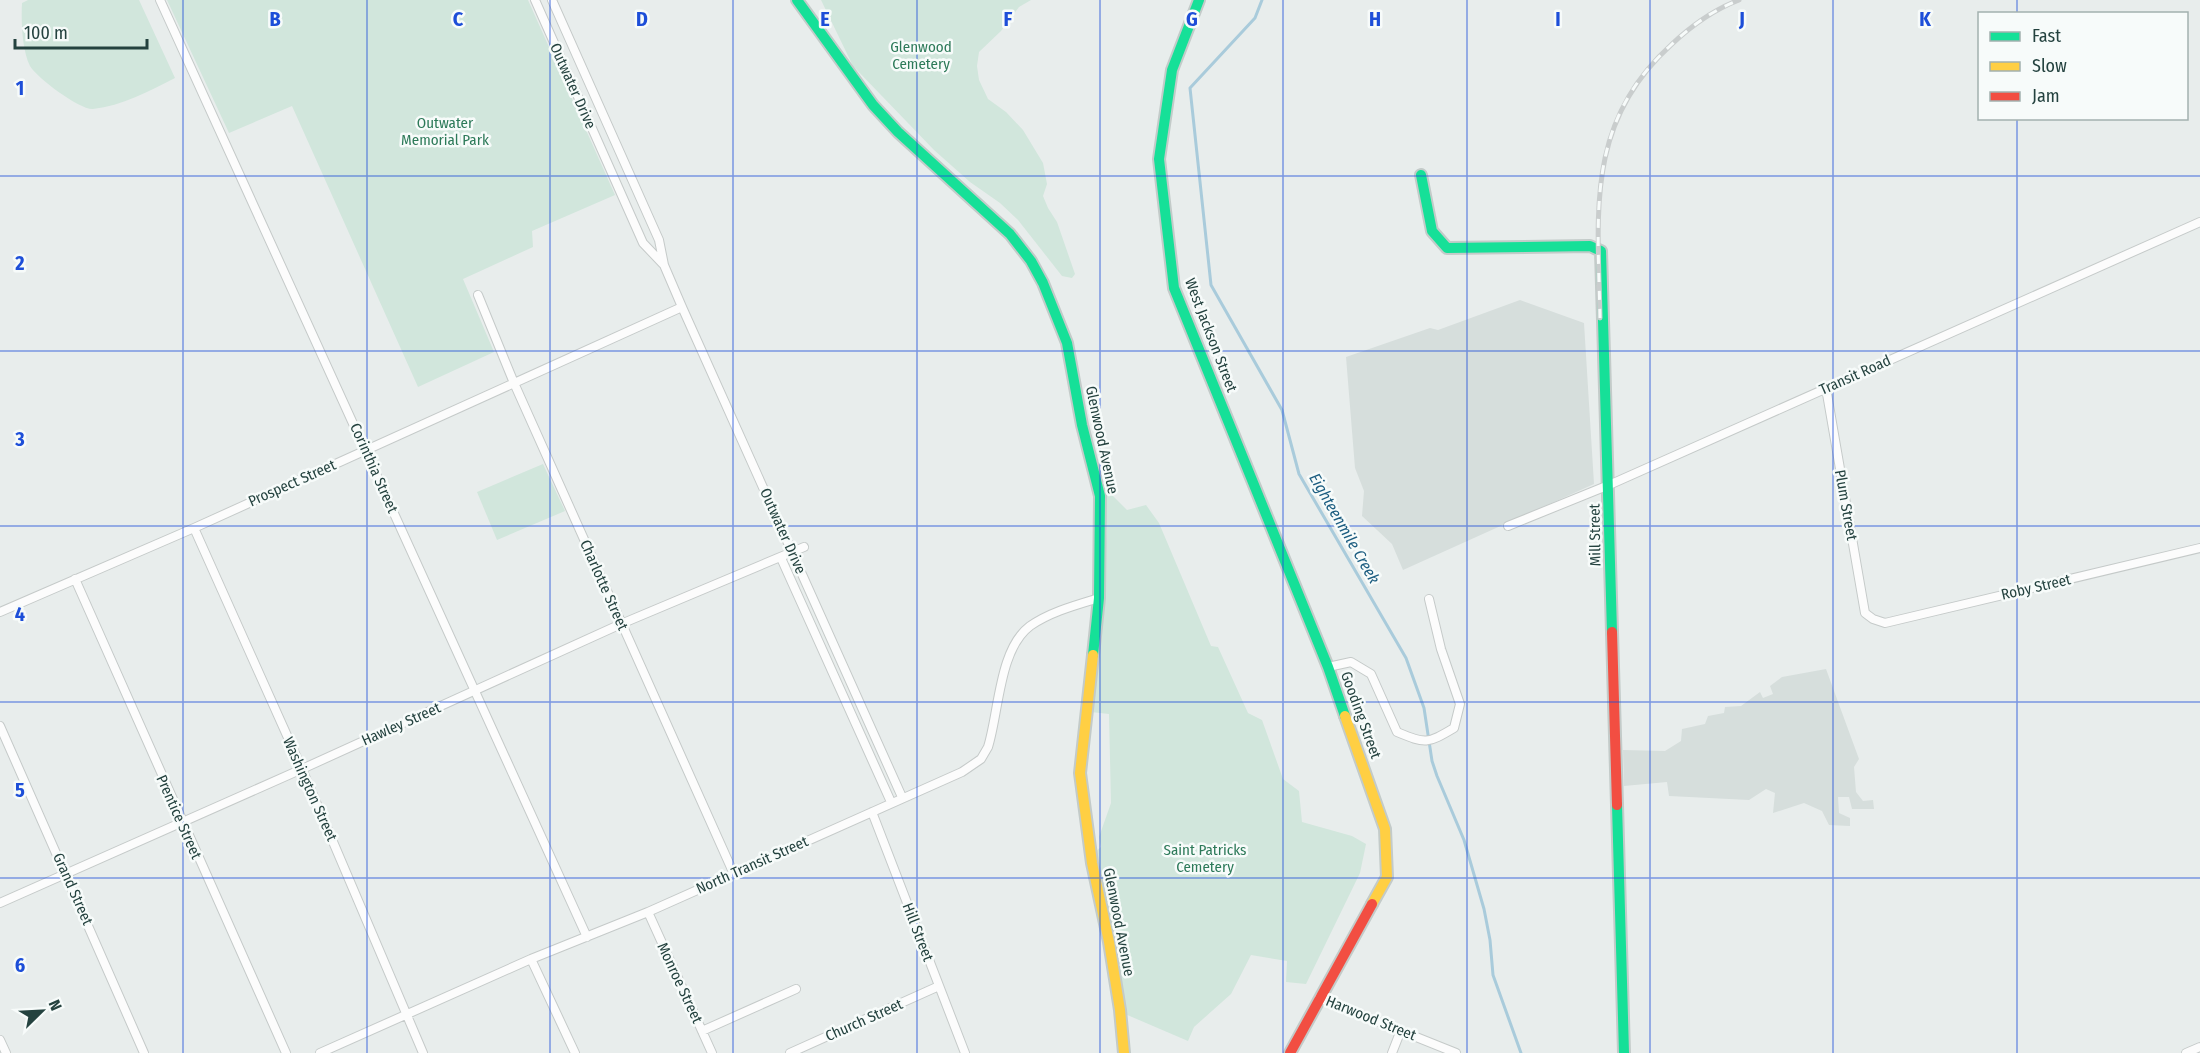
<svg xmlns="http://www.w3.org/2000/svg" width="2200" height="1053" font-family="'Fira Sans Condensed',sans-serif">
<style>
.built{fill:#d6dedc}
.green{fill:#d1e6dc}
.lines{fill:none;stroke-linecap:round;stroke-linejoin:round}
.stream{stroke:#a9cbdb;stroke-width:3}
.street-casing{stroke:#c5cac9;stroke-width:10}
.fast-casing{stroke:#c3cbc9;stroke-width:14}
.slow-casing{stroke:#c3cbc9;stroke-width:14}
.jam-casing{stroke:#c3cbc9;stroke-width:14}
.street{stroke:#fcfcfc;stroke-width:8}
.fast{stroke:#16e098;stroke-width:10}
.slow{stroke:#ffcf43;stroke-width:10}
.jam{stroke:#f24e42;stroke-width:10}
.rail-casing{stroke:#c9cdcd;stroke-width:5}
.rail{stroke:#f7fbfa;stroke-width:3;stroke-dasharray:9;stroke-linecap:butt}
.grid{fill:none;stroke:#1d4ed8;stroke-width:1.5;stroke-opacity:0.55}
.labels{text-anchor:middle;stroke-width:5;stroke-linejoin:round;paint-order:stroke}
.park-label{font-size:15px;fill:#2d7a59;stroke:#f7fbfa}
.street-label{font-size:15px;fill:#24423f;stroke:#f7fbfa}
.water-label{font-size:16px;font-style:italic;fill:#1c5d80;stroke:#f7fbfa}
.grid-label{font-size:20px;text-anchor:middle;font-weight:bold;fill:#1d4ed8;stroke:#f7fbfa;stroke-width:5;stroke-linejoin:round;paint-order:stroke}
</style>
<rect width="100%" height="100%" fill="#e8edec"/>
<!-- built -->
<path class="built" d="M1520,300l64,23 10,161 -191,86 -11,-26 -30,-28 2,-25 -9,-23 -9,-111 84,-29 8,2z
M1826,669l33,90 -5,8 2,25 7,9 10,-1 1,9h-22l-3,-12h-11l1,16 11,5v8l-21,-1 -7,-14 -18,-8 -31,10 2,-20 -9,-4 -17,11 -80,-4 -2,-14 -43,4 -1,-36 42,1 16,-10 1,-12 23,-5 3,-8 16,-3 1,-6 16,-1 19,-14 3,6 10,-4 -3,-8 12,-9z"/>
<!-- green -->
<path class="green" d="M28,0h111l36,78c-26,13 -53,28 -82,31 -13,1 -56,-31 -63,-43 -8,-16 -9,-45 -8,-63z
M167,0h361l87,195 -83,36 1,16 -70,32 31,73 -76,35 -126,-281 -63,27z
M821,0h210l-12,7 -18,24 -22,21 -2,14 2,14 9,19 18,13 17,18 20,33 4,21 -4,12 5,12 9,14 18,52 -3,4 -10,-2 -44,-56 -18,-17 -30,-21 -36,-32 -81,-84z
M543,464l22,47 -68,29 -20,-48z
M1110,493l17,17 19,-5 13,18 52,123 7,1 30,66 14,7 21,59 16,12 3,31 50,14 14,8 -6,29 -54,111 -20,-2 1,-21 -36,-6 -20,39 -37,33 -6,14 -63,-27 -31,-161 7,-6 -2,-10 12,-34 -2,-89 -18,-2 16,-181 -4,-34z"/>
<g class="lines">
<!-- stream -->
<path class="stream" d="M1262,0l-7,18 -65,70 21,197 71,125 17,64 107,184 18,50 8,53 5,15 27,64 20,69 6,31 3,35 28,78"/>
<defs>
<path id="street" d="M160,0l427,937
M535,0l108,243 20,21
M552,0l107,240 5,25 18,42 220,490
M478,295l36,88 219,489
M1826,388l39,225 8,6 12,4 315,-75
M1508,526l101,-41 591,-263
M194,528l108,241 121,284
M781,558l110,244
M75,579l211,474
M0,612l194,-84 488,-221
M1328,667l23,-5 20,12 26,58c29,12 30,12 57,-4l6,-24 -19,-55 -12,-50
M0,726l144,327
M872,812l93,241
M0,903l302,-134 319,-145 183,-77
M648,912l64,141
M531,959l44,94
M1319,998l137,55
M702,1031l94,-42
M0,1040l6,13
M320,1053l211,-94 117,-47 314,-140 19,-13 7,-12c11,-35 11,-98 42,-121 20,-14 46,-21 69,-28
M790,1053l149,-67
M1392,1053l9,-23
M2186,1053l14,-6"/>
<path id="fast" d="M797,0l76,105 25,27 112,102 21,27 12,22 24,60 15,82 18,71 -1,102 -6,57
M1199,0l-27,70 -13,89 15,129 154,379 17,49
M1421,175l11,56 15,17 143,-2 11,5 11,381
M1617,805l7,248"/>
<path id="slow" d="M1093,655l-13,118 12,90 17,79 11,68 4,43
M1345,716l40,113 2,48 -15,27"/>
<path id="jam" d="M1612,632l5,173
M1290,1053l82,-149"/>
</defs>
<!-- street casing -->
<use href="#street" class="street-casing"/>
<!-- fast casing -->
<use href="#fast" class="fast-casing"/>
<!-- slow casing -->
<use href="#slow" class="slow-casing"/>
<!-- jam casing -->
<use href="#jam" class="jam-casing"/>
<!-- street -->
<use href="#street" class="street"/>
<!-- fast -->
<use href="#fast" class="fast"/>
<!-- slow -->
<use href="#slow" class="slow"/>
<!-- jam -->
<use href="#jam" class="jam"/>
<defs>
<path id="rail" d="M1600,318c-2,-104 -15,-195 71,-273 20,-19 42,-35 68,-45"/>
</defs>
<!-- rail casing -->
<use href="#rail" class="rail-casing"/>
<!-- rail -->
<use href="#rail" class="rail"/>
</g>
<!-- grid -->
<path class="grid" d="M183,0v1053M367,0v1053M550,0v1053M733,0v1053M917,0v1053M1100,0v1053M1283,0v1053M1467,0v1053M1650,0v1053M1833,0v1053M2017,0v14M2017,118v935M0,176h2200M0,351h2200M0,526h2200M0,702h2200M0,878h2200"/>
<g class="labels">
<!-- park labels -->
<g class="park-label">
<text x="921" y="52">Glenwood<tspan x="921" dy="17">Cemetery</tspan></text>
<text x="445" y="128">Outwater<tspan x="445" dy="17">Memorial Park</tspan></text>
<text x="1205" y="855">Saint Patricks<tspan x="1205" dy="17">Cemetery</tspan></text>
</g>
<!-- street labels -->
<g class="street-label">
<text transform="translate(573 86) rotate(66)" y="5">Outwater Drive</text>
<text transform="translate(1211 335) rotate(69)" y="5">West Jackson Street</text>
<text transform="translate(1855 375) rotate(-24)" y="5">Transit Road</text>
<text transform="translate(1102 440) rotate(78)" y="5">Glenwood Avenue</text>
<text transform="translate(374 468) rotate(66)" y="5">Corinthia Street</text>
<text transform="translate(292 483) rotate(-24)" y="5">Prospect Street</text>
<text transform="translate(1846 505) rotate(80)" y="5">Plum Street</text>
<text transform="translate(783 531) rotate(66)" y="5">Outwater Drive</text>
<text transform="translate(1595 535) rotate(-91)" y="5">Mill Street</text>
<text transform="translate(604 585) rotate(66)" y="5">Charlotte Street</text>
<text transform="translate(2036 587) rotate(-13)" y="5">Roby Street</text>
<text transform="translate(1361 715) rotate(70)" y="5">Gooding Street</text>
<text transform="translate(401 724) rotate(-24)" y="5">Hawley Street</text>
<text transform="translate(310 789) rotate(66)" y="5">Washington Street</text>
<text transform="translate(179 817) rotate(66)" y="5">Prentice Street</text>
<text transform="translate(752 865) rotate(-24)" y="5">North Transit Street</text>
<text transform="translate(73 889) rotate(66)" y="5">Grand Street</text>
<text transform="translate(1119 922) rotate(79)" y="5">Glenwood Avenue</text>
<text transform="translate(918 932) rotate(69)" y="5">Hill Street</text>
<text transform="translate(680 983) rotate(65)" y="5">Monroe Street</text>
<text transform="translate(1371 1018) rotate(22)" y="5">Harwood Street</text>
<text transform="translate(864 1020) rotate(-24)" y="5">Church Street</text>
</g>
<!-- water labels -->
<g class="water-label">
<text transform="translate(1345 528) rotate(60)" y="6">Eighteenmile Creek</text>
</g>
</g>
<g class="grid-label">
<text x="275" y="26">B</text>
<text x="458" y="26">C</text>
<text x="642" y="26">D</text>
<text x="825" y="26">E</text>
<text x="1008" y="26">F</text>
<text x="1192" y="26">G</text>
<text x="1375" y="26">H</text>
<text x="1558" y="26">I</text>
<text x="1742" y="26">J</text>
<text x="1925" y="26">K</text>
<text x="20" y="95">1</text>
<text x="20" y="270">2</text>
<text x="20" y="446">3</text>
<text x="20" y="621">4</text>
<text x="20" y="797">5</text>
<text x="20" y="972">6</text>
</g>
<!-- legend -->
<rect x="1978" y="12" width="210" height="108" fill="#f7fbfa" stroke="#a3b1af" stroke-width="1.5"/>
<rect x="1990" y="32" width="30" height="9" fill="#16e098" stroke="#a3b1af" stroke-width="1.5"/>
<text x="2032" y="42" font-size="18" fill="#24423f">Fast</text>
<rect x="1990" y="62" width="30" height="9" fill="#ffcf43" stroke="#a3b1af" stroke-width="1.5"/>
<text x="2032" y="72" font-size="18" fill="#24423f">Slow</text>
<rect x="1990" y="92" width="30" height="9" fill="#f24e42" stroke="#a3b1af" stroke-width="1.5"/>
<text x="2032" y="102" font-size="18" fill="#24423f">Jam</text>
<!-- north arrow -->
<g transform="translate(42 1011) rotate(66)" stroke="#f7fbfa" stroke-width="4.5" paint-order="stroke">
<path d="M0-4.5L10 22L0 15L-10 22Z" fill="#24423f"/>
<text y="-9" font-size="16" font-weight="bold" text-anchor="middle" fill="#24423f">N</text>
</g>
<!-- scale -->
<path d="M15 39v9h132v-9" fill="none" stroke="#24423f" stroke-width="3"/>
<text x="24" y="39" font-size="18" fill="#24423f" stroke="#f7fbfa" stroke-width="4.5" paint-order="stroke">100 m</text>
</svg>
